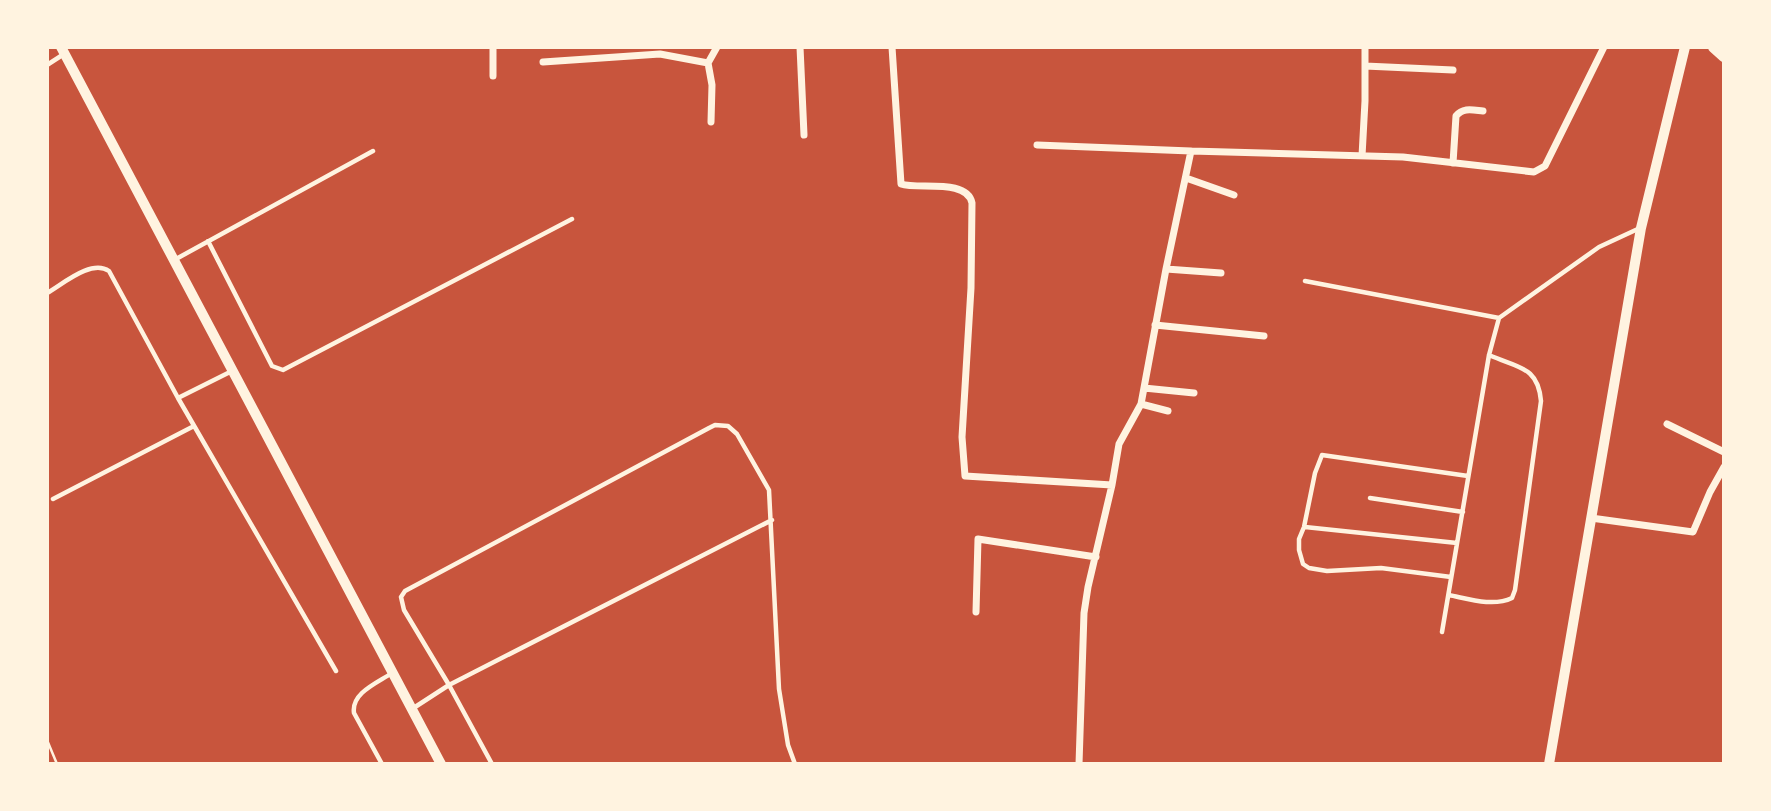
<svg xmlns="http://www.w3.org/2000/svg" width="1771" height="811" font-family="'PT Sans',sans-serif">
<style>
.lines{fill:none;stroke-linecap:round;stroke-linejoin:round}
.path{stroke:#fff3e0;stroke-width:2.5}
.service{stroke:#fff3e0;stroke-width:4.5}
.minor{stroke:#fff3e0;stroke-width:7}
.tertiary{stroke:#fff3e0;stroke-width:10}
.secondary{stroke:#fff3e0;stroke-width:12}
</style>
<rect width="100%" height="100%" fill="#c8553d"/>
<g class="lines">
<!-- path -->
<path class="path" d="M47,740l10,24"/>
<!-- service -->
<path class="service" d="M47,65l17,-11
M208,241l64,125 11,4 289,-151
M176,259l197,-108
M1305,281l194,37 100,-71 41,-19
M47,293c16,-9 44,-34 62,-22l69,127 158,273
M178,398l52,-26
M1370,498l93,14
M53,499l141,-73
M1305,527l152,16
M1451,577l-70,-9 -54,3 -18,-3 -6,-4 -4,-14v-11l5,-12 11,-54 7,-18 146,21
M1449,595c20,4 44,12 63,3l3,-8 26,-189c-3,-35 -23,-33 -52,-46
M1442,632l47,-277 10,-37
M412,709l37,-24 323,-165
M382,764l-28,-51c-3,-20 23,-30 38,-40
M492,764l-43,-79 -45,-75 -3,-13 4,-6 304,-163 6,-3 13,1 9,8 32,56 10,199 9,56 7,19"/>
<!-- minor -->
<path class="minor" d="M493,47v29
M800,47l4,88
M892,47l9,137c17,6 66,-6 71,19l-1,85 -9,149 3,39 147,9
M543,62l117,-8 48,9 9,-16
M708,63l4,22 -1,37
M1365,66l88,4
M1037,145l154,6 -25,118 -25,135 -22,40 -7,41 -24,102 -4,26 -5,151
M1191,151l212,6 131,15 11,-6 59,-119
M1362,156l3,-55v-54
M1453,163l3,-47c7,-9 17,-6 27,-5
M1186,178l48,17
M1166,269l55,4
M1155,325l109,11
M1144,388l50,5
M1141,404l27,7
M1667,424l57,28
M1591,518l102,14 17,-40 14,-25
M976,612l2,-73 118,18"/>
<!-- tertiary -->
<path class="tertiary" d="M61,47l380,717
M1549,764l92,-536 44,-181"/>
<!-- secondary -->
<path class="secondary" d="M1714,47l10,9"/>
</g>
<!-- border -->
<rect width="1771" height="811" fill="none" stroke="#fff3e0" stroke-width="98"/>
</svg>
